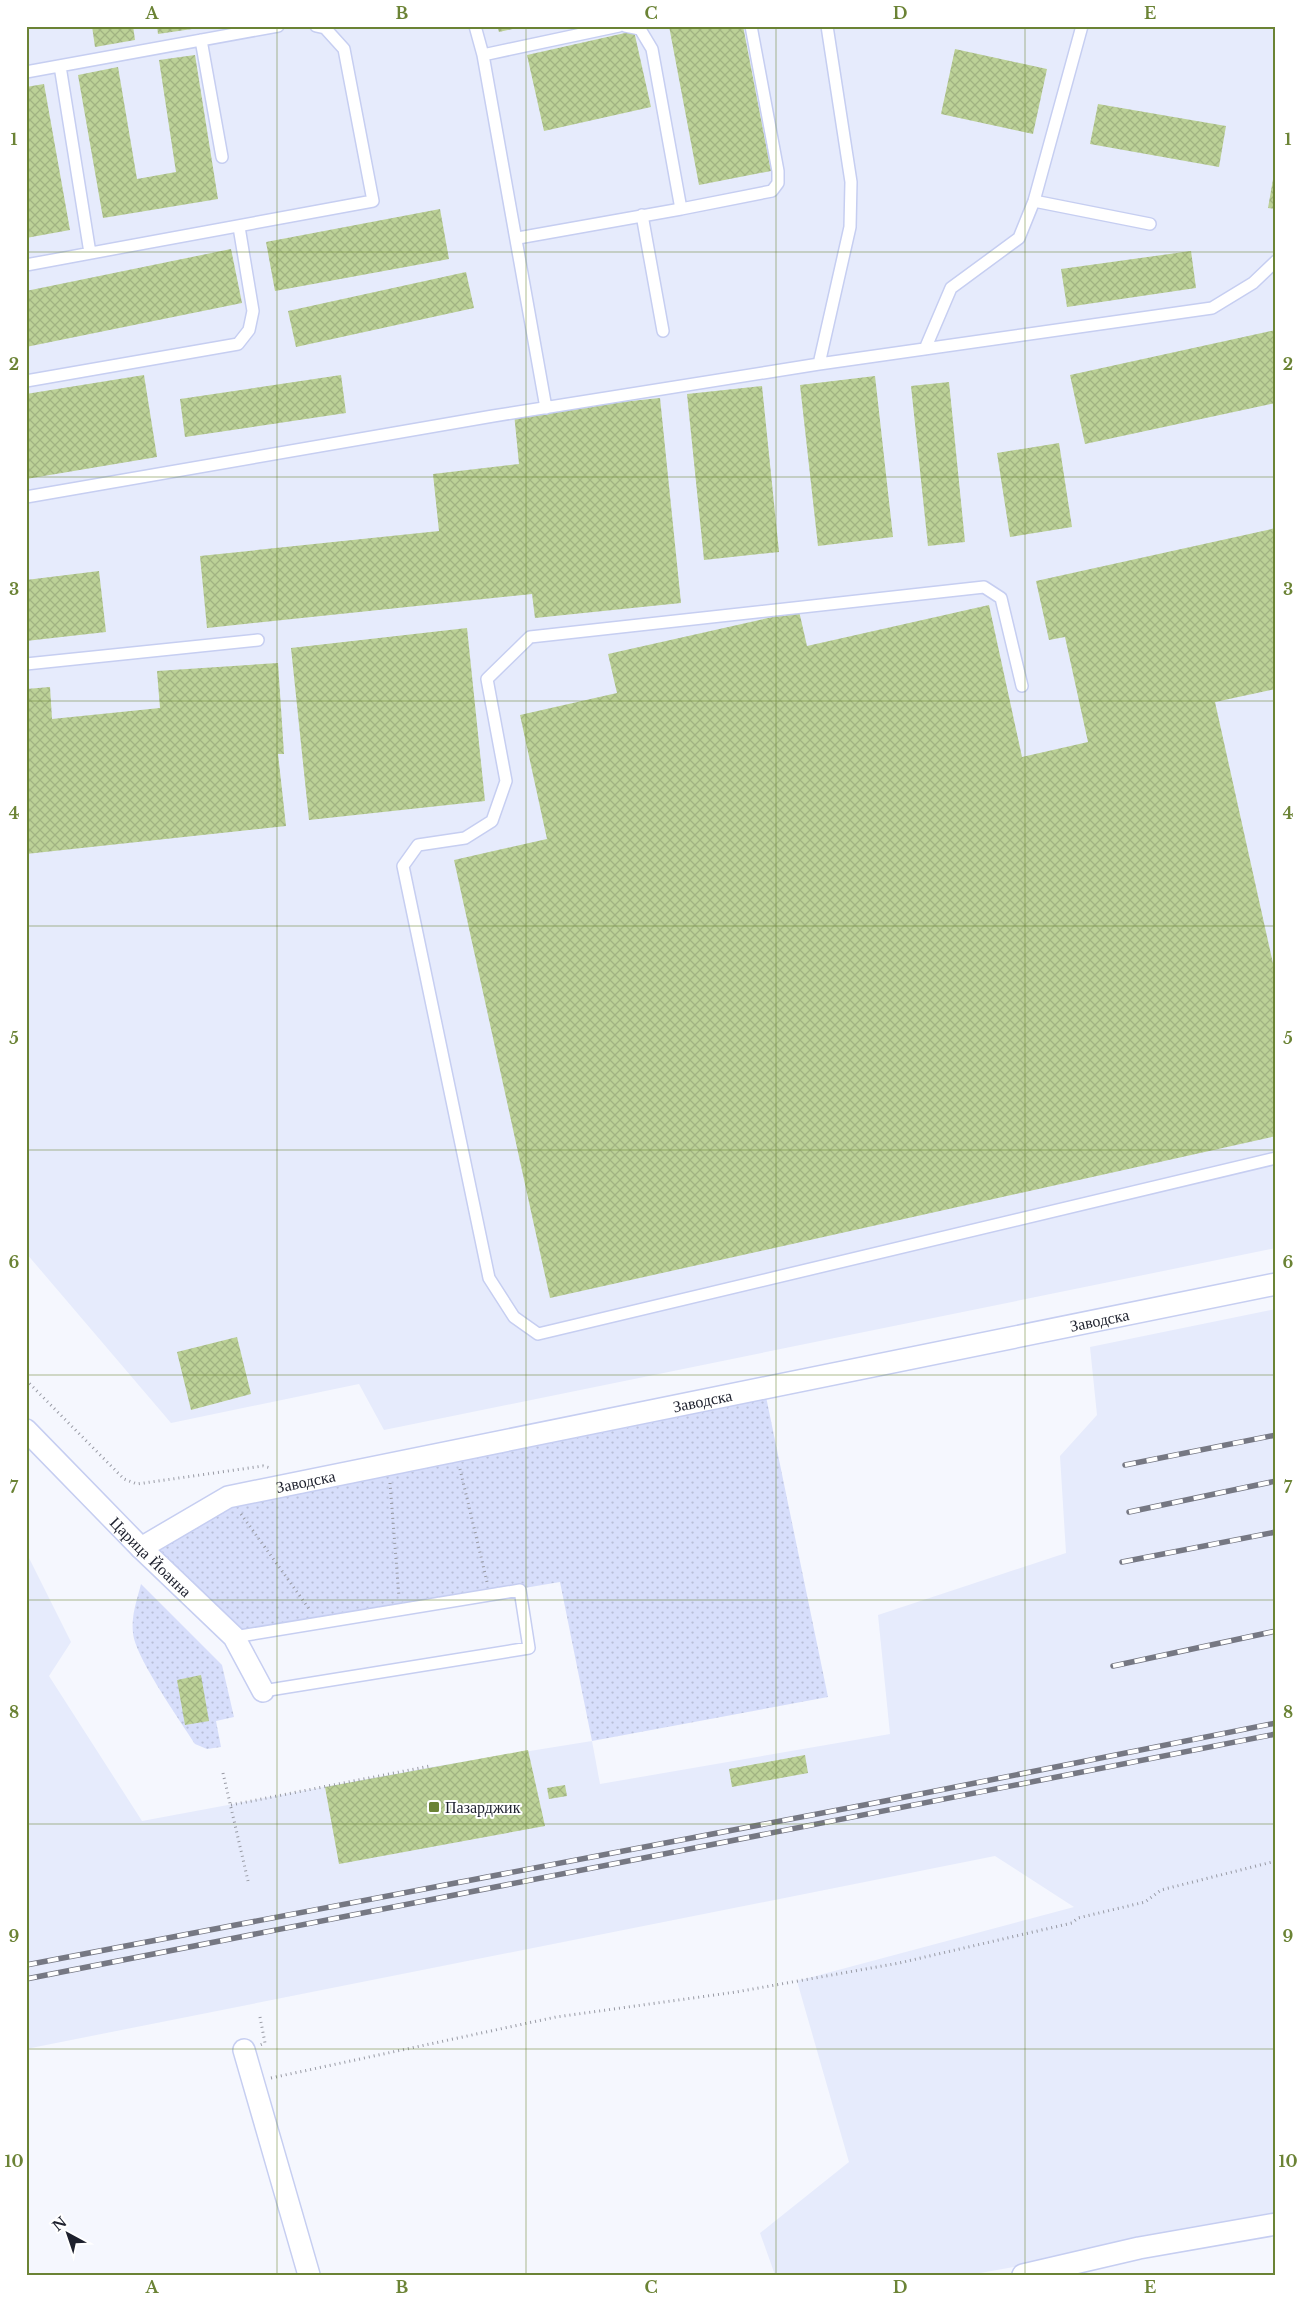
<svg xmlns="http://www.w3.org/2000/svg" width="1302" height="2301" font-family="'Libre Baskerville',serif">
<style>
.built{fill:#e6ebfc}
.grass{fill:url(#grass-dots)}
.building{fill:url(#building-cross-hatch)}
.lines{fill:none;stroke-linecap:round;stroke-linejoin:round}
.lane-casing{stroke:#c6cef1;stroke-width:14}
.street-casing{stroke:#c6cef1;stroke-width:24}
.path{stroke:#989aa4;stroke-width:3;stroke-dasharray:1 4;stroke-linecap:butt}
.lane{stroke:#fff;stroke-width:11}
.street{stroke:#fff;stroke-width:21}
.rail-casing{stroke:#767883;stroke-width:5.5}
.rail{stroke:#fff;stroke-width:4;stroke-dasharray:11;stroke-linecap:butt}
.grid{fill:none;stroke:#6b8335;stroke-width:1;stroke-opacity:0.55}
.poi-dot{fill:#6b8335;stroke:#fff;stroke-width:2}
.labels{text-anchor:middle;stroke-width:4;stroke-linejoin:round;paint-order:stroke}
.street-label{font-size:16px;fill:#1d202d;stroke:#fff}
.poi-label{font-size:16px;fill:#1d202d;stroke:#fff;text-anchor:start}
.neatline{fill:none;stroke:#6b8335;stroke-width:2}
.grid-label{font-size:16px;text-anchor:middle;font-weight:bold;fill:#6b8335}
</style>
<defs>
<pattern id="grass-dots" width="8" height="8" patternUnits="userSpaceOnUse" patternTransform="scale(1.25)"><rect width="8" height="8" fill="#d7defb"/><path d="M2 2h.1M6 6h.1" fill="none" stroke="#b8bed7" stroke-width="1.8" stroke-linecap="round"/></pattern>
<pattern id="building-cross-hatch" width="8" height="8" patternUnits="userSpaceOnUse" patternTransform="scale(1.25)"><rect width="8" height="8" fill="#bcd197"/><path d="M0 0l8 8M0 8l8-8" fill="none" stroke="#a1b382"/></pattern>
</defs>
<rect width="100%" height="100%" fill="#f5f7fe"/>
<!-- built -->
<path class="built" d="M26,26h1250v1222l-892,182 -25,-46 -188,39 -145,-170z
M1276,1309v919l-58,2 -249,45h-194l-15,-42 89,-71 -52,-181 277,-74 -79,-51 -969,193v-497l45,90 -22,34 93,145 289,-54 161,-26 8,43 290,-50 -12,-119 188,-62 -6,-97 37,-41 -7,-68z"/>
<!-- grass -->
<path class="grass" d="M764,1387l64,310 -236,44 -32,-159 -326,55 -93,-89 87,-51z
M141,1584l81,81 12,52 -18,4 5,26 -14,2 -12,-5c-15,-24 -60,-87 -62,-111 -2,-17 4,-33 8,-49z"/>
<!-- building -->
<path class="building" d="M92,26h41l2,14 -40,7z
M157,26h35v3l-34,5z
M497,26h25v1l-23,5z
M669,26h74l28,145 -72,14z
M634,31l17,76 -107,24 -17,-76z
M955,49l92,20 -14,65 -92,-20z
M195,55l23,144 -115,19 -25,-143 40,-8 19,112 39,-7 -17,-112z
M44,84l26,146 -44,8v-151z
M1098,104l128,22 -7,41 -129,-23z
M1275,168h1v41l-8,-1z
M440,209l9,50 -174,32 -9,-49z
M231,249l11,54 -216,44v-56z
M1191,251l5,37 -129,19 -6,-38z
M466,272l8,36 -178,39 -8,-36z
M1276,330v73l-191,41 -15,-69z
M144,375l13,82 -131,22v-85z
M341,375l5,38 -161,24 -5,-38z
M875,376l18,161 -75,9 -18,-161z
M949,382l16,160 -37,4 -17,-160z
M762,386l17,166 -75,8 -17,-166z
M660,398l21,205 -146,15 -3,-24 -325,34 -7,-72 239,-25 -6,-57 86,-10 -5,-51z
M1059,443l13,84 -62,10 -13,-84z
M1276,528v161l-61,13 61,275v159l-726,162 -96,-438 93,-21 -27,-124 97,-22 -9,-39 191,-43 8,35 182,-41 33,152 66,-15 -23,-105 -16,3 -13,-59z
M99,571l7,61 -80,9v-61z
M467,628l18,173 -176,19 -18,-172z
M278,663l6,91h-6l8,72 -260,28v-165l24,-2 2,32 108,-11 -3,-37z
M237,1337l14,57 -60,16 -14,-58z
M201,1675l8,46 -24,4 -8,-45z
M528,1750l17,76 -206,38 -14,-77z
M805,1755l3,18 -76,14 -3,-18z
M565,1785l2,11 -18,3 -2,-11z"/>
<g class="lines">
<defs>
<path id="lane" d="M475,26l8,29
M201,40l21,117
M60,66l30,187
M26,72l252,-46
M1034,201l116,23
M681,209l91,-18 6,-8v-12l-27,-145
M642,215l21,116
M518,238l163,-29 -29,-160 -12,-20 -15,-3
M26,265l347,-64 -29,-152 -19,-21 -9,-2
M925,349l26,-61 68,-50 15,-37 48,-175
M819,364l31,-137 1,-45 -24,-156
M26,381l212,-37 11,-14 4,-19 -14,-84
M546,408l-63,-353 136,-29
M26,497l467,-81 326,-52 393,-56 41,-25 23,-22
M26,664l232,-24
M1022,686l-21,-88 -17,-11 -454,50 -43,42 19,102 -14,40 -27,17 -47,7 -15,21 86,412 25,39 24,17 738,-176
M234,1637l286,-47 9,58 -266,43"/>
<g id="street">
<path id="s1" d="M26,1430l115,118 93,89 29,54"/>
<path id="s2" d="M141,1548l87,-51 1048,-213"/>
<path d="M244,2050l65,225"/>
<path d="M1023,2275l116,-27 137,-24"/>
</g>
</defs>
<!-- lane casing -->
<use href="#lane" class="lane-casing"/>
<!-- street casing -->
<use href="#street" class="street-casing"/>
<!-- path -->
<path class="path" d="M26,1380l98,99 13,5 126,-18 8,2
M460,1469l27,113
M390,1483l9,114
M241,1514l69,96
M223,1773l25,108
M231,1805l199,-39
M260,2017l5,26 -5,2
M271,2078l285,-61 180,-25 163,-29 173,-40 6,-5 67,-16 16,-12 115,-29"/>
<!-- lane -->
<use href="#lane" class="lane"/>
<!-- street -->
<use href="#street" class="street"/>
<defs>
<path id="rail" d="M1125,1465l151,-30
M1129,1512l147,-31
M1122,1562l154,-30
M1113,1666l163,-35
M26,1965l859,-164 391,-78
M26,1979l1250,-245"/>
</defs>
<!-- rail casing -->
<use href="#rail" class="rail-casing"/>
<!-- rail -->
<use href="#rail" class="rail"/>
</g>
<!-- grid -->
<path class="grid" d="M277,26v2249M526,26v2249M776,26v2249M1025,26v2249M26,252h1250M26,477h1250M26,701h1250M26,926h1250M26,1150h1250M26,1375h1250M26,1600h1250M26,1824h1250M26,2049h1250"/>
<!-- markers -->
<rect class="poi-dot" x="428" y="1801" width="12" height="12" rx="2.5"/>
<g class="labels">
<!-- street labels -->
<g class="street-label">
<text dy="6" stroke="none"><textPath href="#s2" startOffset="990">Заводска</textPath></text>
<text dy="6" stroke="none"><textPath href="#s2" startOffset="585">Заводска</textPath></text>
<text dy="6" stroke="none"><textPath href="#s2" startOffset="180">Заводска</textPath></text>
<text dy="6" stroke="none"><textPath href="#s1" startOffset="178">Царица Йоанна</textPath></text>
</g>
<!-- poi labels -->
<g class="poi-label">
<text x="445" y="1813">Пазарджик</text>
</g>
</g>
<!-- border -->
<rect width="1302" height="2301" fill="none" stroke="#ffffff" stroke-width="55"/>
<!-- north arrow -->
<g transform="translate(68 2234) rotate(320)" stroke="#ffffff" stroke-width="4" paint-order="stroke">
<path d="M0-4L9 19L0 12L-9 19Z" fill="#1d202d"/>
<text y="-8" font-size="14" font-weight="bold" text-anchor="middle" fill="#1d202d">N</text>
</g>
<rect x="28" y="28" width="1246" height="2246" class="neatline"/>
<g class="grid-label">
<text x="152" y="19">A</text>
<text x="402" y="19">B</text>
<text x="651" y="19">C</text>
<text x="900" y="19">D</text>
<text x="1150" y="19">E</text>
<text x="14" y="145">1</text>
<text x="1288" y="145">1</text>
<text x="14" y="370">2</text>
<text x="1288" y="370">2</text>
<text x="14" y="595">3</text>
<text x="1288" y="595">3</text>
<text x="14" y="819">4</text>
<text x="1288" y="819">4</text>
<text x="14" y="1044">5</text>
<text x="1288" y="1044">5</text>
<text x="14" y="1268">6</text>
<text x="1288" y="1268">6</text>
<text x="14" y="1493">7</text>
<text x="1288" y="1493">7</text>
<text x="14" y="1718">8</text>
<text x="1288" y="1718">8</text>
<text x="14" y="1942">9</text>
<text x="1288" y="1942">9</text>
<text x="14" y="2167">10</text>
<text x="1288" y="2167">10</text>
<text x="152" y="2293">A</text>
<text x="402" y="2293">B</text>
<text x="651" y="2293">C</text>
<text x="900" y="2293">D</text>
<text x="1150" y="2293">E</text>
</g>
</svg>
